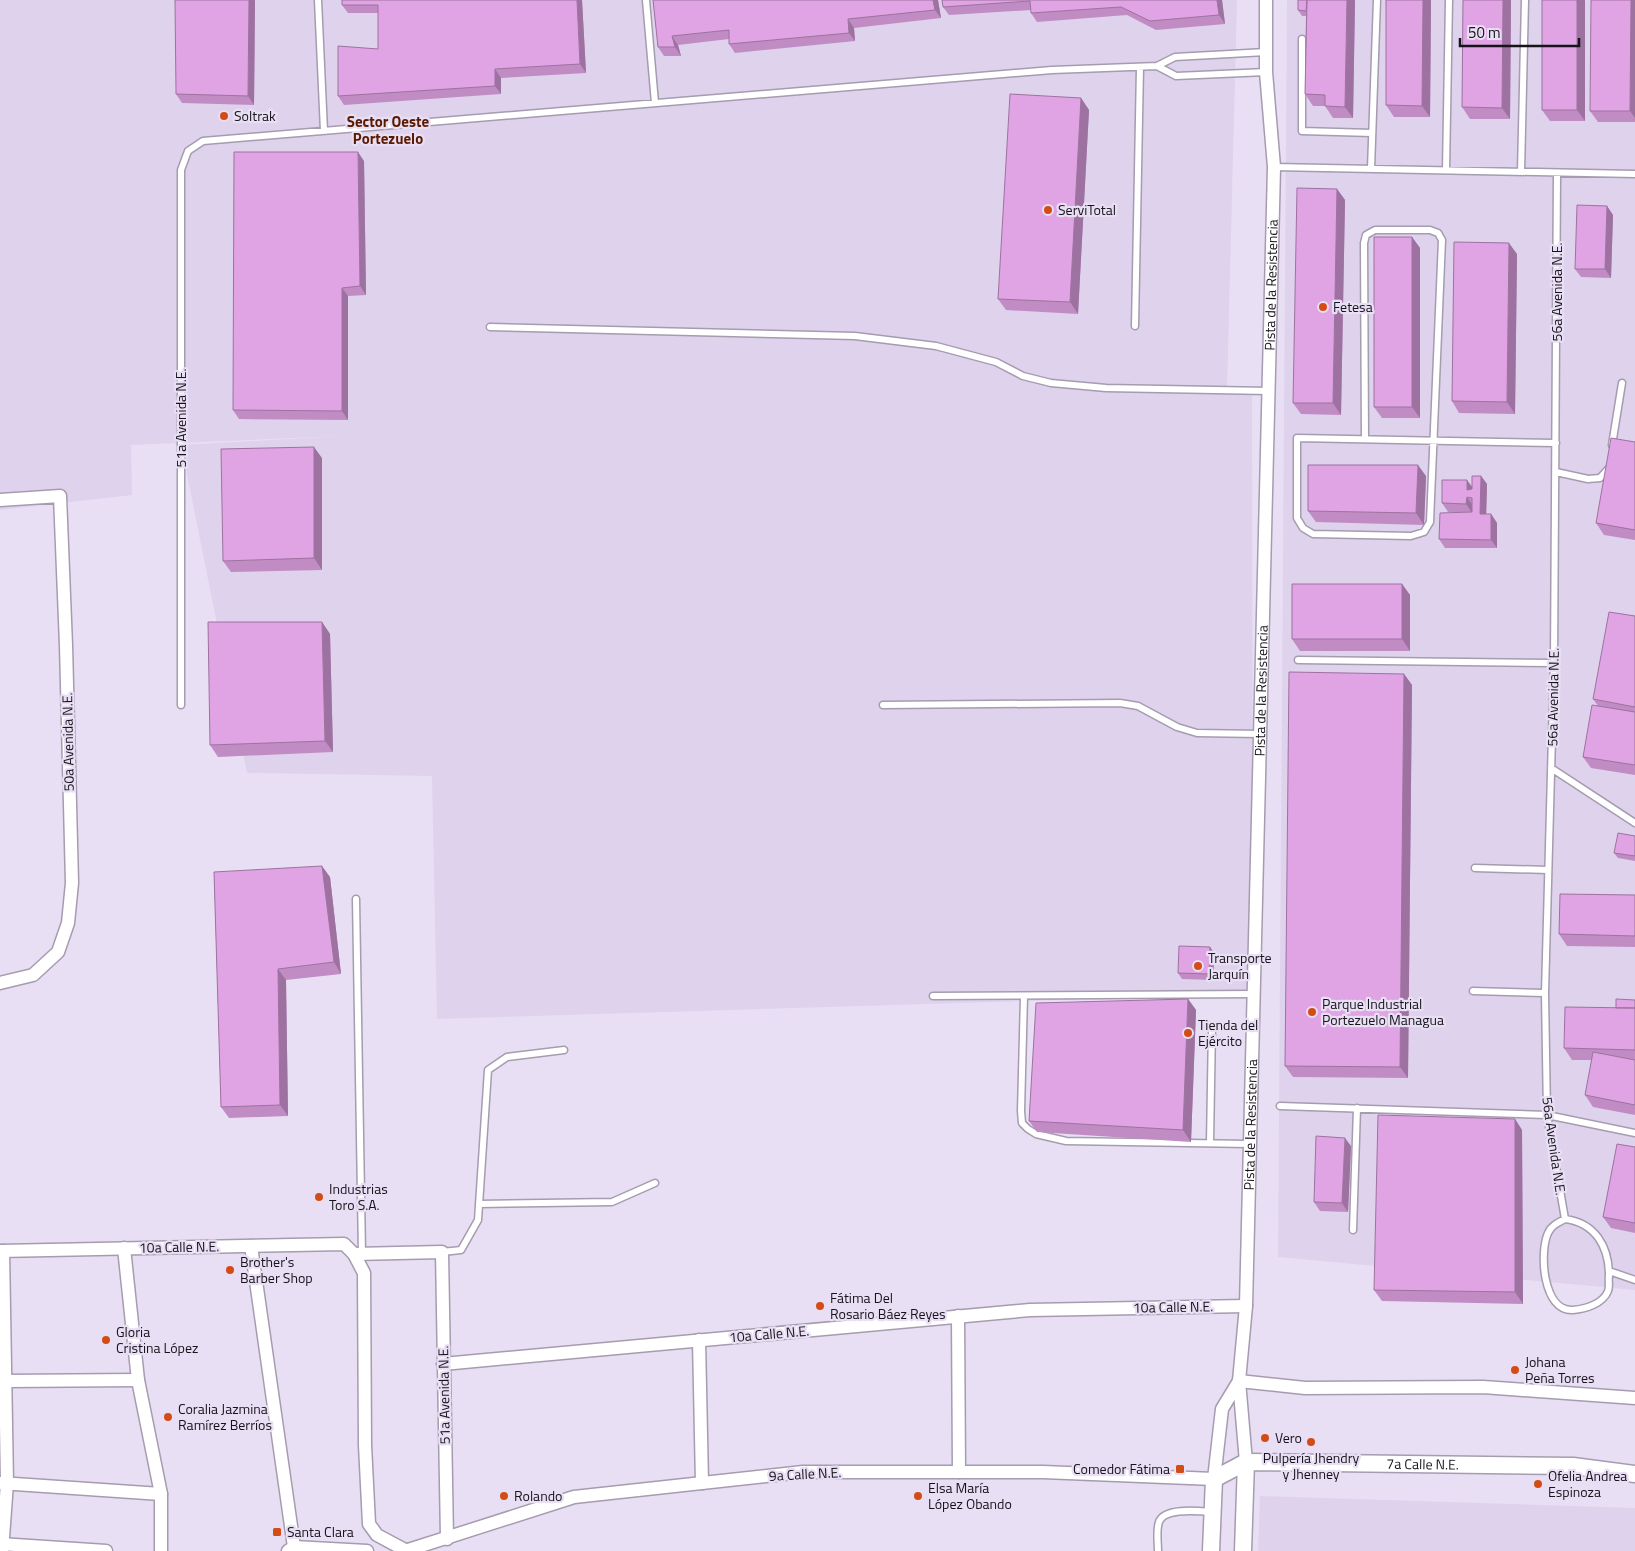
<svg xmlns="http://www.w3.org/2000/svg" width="1635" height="1551" font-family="'Titillium Web',sans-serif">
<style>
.built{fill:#ded2ed}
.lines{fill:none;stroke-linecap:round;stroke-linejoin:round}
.service-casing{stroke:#a59caf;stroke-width:9}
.minor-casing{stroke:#a59caf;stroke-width:15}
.tertiary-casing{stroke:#a59caf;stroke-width:19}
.service{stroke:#fff;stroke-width:6}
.minor{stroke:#fff;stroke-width:12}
.tertiary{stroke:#fff;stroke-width:16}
.wall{fill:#c18cc4}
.shaded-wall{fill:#9d72a0}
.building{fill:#e0a3e4;stroke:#9d72a0}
.poi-dot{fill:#d34c16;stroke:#e9dff4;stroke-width:2}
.labels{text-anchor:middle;stroke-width:4.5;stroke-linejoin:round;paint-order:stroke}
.poi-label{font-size:14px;fill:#17131b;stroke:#e9dff4;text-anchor:start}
.street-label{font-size:14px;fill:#17131b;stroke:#e9dff4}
.neighbourhood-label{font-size:15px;font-weight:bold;fill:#5a1a01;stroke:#e9dff4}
</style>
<rect width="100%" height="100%" fill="#e9dff4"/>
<!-- built -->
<path class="built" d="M0,0h1237l-10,391 25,-1 1,604 -816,25 -5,-243 -185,-3 -66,-328 160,-9 -210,9 1,50 -132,15z
M1287,0h348v1290l-357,-33z
M1260,1496l375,12v43h-377z"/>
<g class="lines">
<defs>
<path id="service" d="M318,0l6,131
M646,0l9,103
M1302,39v92l70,2
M1157,66l19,10 90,-4
M1274,167l361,7
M1371,169l6,-169
M1446,170l3,-170
M1521,172l4,-172
M1557,173l-3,490 -9,330 2,122 18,104
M1135,326l5,-259
M490,327l365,9 81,10 60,16 27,14 28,7 55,5 163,3
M1365,439l-1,-196 2,-8 9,-5h55l8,3 4,7 -12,282 -6,10 -13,4 -98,-2 -10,-6 -6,-10v-80c87,1 173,3 259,5
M1612,445l10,-62
M1556,472l32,7 12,-1 9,-10
M1298,660l256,3
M181,705v-535l7,-19 15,-10 849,-71 105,-4 18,-9 91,-5
M883,705l237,-2 18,3 39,21 20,6 63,1
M1551,768l84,55
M1475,868l73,2
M356,899l6,355
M1473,991l72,2
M933,996l320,-2
M1024,996l-3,115 1,12 6,6 8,5 30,7 183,3
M1280,1106l267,9 88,18
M1210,1143l2,-116
M479,1204l133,-2 43,-19
M1565,1219c30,4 44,27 44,57 -1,4 1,11 -1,15 -5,13 -23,18 -35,19 -30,2 -34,-57 -25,-77 3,-7 9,-10 17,-14z
M1353,1230l4,-122
M442,1252l19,-2 17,-30 10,-150 19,-13 57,-7
M1609,1271l26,9
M1158,1551c0,-8 -2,-21 1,-29 5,-15 40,-11 53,-10"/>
<g id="minor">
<path d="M0,500l60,-4 6,149 6,238 -4,40 -10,29 -25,23 -33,8"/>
<path d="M251,1246l43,301"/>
<path d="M124,1248l14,132 23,114v57"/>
<path d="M0,1251l344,-7 10,10 10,19 1,172 4,79 8,11 30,16"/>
<path d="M354,1254l88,-2 5,287"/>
<path d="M958,1316l1,156"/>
<path d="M699,1340l3,143"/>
<path d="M443,1364l587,-54 216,-4"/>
<path d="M5,1381l133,-1"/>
<path d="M1239,1381l66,7 178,-1 152,11"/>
<path id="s1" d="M1246,1462l-7,-81 7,-75 28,-1139 -8,-95v-72"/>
<path d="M0,1483l161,11"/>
<path d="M0,1544l106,7"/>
<path d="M2,1551l5,-68 -4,-232"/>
<path d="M288,1551l6,-4 73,4"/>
<path d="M405,1551l169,-54 229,-25h240l171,7 8,-70 17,-28"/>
</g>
<g id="tertiary">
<path id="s2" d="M1211,1551l3,-72 32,-17 327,4 62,8"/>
<path d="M1243,1551l3,-89"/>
</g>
</defs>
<!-- service casing -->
<use href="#service" class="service-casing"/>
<!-- minor casing -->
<use href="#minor" class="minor-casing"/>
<!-- tertiary casing -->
<use href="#tertiary" class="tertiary-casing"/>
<!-- service -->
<use href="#service" class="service"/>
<!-- minor -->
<use href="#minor" class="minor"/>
<!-- tertiary -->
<use href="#tertiary" class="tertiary"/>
</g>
<!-- wall -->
<path class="wall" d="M255,0l-1,105 -72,-2 -6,-9z
M582,0l4,73 -85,5v16l-157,11 -6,-9 40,-47v-36h-30l-6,-8z
M653,0h285l3,18 -87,10 1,13 -120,12 -6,-9v-5l-51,6 3,11h-17l-6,-9z
M942,0h280l3,24 -69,6 -29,-15 -90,7 -6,-9v-3l-82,5 -6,-8z
M1298,0h57l-2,118h-20l-8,-12h-12l-8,-12 1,-78h-4l-4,-6z
M1386,0h45l-1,117h-36l-8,-12z
M1463,0h48l-1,119h-40l-8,-12z
M1542,0h43v121h-35l-8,-11z
M1635,0v122h-37l-8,-11z
M1081,98l8,12 -11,204 -72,-4 -8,-11z
M364,161l2,134 -18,1v124l-109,-1 -6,-9z
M1337,189l8,11 -4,215 -40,-1 -8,-11z
M1607,206l6,9 -2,63 -30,-1 -6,-8z
M1412,237l8,11v170h-38l-8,-11z
M1517,254l-2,160 -56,-1 -7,-12z
M1635,442v98l-31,-5 -8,-12z
M322,458v112l-91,2 -8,-11z
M1426,476l-2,49 -108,-3 -8,-11z
M1481,476l6,8 -1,30h5l6,9v25h-52l-6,-9 29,-27h-20l-6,-9 30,-17z
M1402,584l8,11v56h-110l-8,-12z
M1635,616v159l-44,-7 -8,-11 15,-51 -5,-7z
M322,622l8,12 3,118 -115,5 -8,-12z
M1404,674l8,11 -4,393 -115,-1 -8,-11z
M1635,836v25l-17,-3 -4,-5z
M214,872l116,5 11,97 -55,6 2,136 -59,2 -8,-11z
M1635,895v52l-68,-1 -8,-12z
M1210,947l4,6 -1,27 -31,-1 -4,-6z
M1188,999l8,11 -5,132 -154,-10 -8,-11z
M1635,1000v115l-42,-8 -8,-12 7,-35h-20l-8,-12 52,-40z
M1515,1119l7,11 1,174 -141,-3 -8,-11z
M1351,1146l-3,66 -28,-1 -6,-9z
M1635,1147v86l-24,-5 -8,-11z"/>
<!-- shaded-wall -->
<path class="shaded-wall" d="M249,0h6l-1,105 -6,-9z
M577,0h5l4,73 -6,-9z
M933,0h5l3,18 -6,-8z
M1217,0h5l3,24 -6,-9z
M1347,0h8l-2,118 -8,-11z
M1423,0h8l-1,117 -8,-11z
M1503,0h8l-1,119 -8,-11z
M1577,0h8v121l-8,-11z
M1631,0h4v118l-5,-7z
M848,19l6,9 1,13 -6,-8z
M672,36l6,9 3,11 -6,-9z
M495,69l6,9v16l-6,-8z
M1081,98l8,12 -11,204 -8,-12z
M358,152l6,9 2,134 -6,-9z
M1337,189l8,11 -4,215 -8,-12z
M1607,206l6,9 -2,63 -6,-9z
M1412,237l8,11v170l-8,-11z
M1509,243l8,11 -2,160 -8,-12z
M342,288l6,8v124l-6,-9z
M314,447l8,11v112l-8,-12z
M1418,465l8,11 -2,49 -8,-12z
M1481,476l6,8 -1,39 -6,-9z
M1467,480l6,8v10l-6,-8z
M1467,497l6,9 -1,7 -6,-9z
M1491,514l6,9v25l-6,-8z
M1402,584l8,11v56l-8,-12z
M322,622l8,12 3,118 -8,-11z
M1404,674l8,11 -4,393 -8,-11z
M322,866l8,11 11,97 -7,-12z
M1210,947l4,6 -1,27 -4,-6z
M278,969l8,11 2,136 -8,-11z
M1188,999l8,11 -5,132 -8,-12z
M1515,1119l7,11 1,174 -8,-12z
M1345,1138l6,8 -3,66 -6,-9z"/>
<!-- building -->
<path class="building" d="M175,0h74l-1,96 -72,-2z
M342,0h235l3,64 -85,5v17l-157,10v-50l40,3v-44h-36z
M653,0h280l2,10 -87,9 1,14 -120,11v-14l-57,6 3,11h-17z
M942,0h275l2,15 -69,6 -29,-14 -90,6 -1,-12 -87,6z
M1298,0h9l-1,11 -8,-1z
M1307,0h40l-2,107 -20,-1v-11l-20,-1z
M1386,0h37l-1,106 -36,-1z
M1463,0h40l-1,108 -40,-1z
M1542,0h35v110h-35z
M1591,0h40l-1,111h-40z
M1010,94l71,4 -11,204 -72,-3z
M234,152h124l2,134 -18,2v123l-109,-1z
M1297,188l40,1 -4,214h-40z
M1577,205l30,1 -2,63h-30z
M1374,237h38v170h-38z
M1454,242l55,1 -2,159 -55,-1z
M1611,438l24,4v88l-39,-7z
M314,447v111l-91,3 -2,-112z
M1308,465h110l-2,48 -108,-2z
M1472,476h9l-1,38h11v26l-52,-1 1,-26 32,-1v-14l-5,-1 -1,7 -24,-1v-23h25v10l5,-1z
M1292,584h110v55h-110z
M1609,612l26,4v91l-42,-8z
M208,622h114l3,119 -115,4z
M1289,672l115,2 -4,393 -115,-1z
M1592,705l43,7v53l-52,-8z
M1618,833l17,3v20l-21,-3z
M322,866l12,96 -56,7 2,136 -59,2 -7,-235z
M1560,894l75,1v41l-76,-2z
M1179,946l31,1 -1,27 -31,-1z
M1188,999l-5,131 -154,-9 7,-118z
M1616,999l19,1v8h-19z
M1565,1007l70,1v42l-71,-2z
M1593,1052l42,8v45l-50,-10z
M1378,1115l137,4v173l-141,-2z
M1316,1136l29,2 -3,65 -28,-1z
M1617,1144l18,3v76l-32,-6z"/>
<!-- markers -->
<g class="poi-dot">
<circle cx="224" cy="116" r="5"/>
<circle cx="1048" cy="210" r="5"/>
<circle cx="1323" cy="307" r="5"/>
<circle cx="1198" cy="966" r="5"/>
<circle cx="1312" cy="1012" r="5"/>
<circle cx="1188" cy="1033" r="5"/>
<circle cx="319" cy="1197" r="5"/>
<circle cx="230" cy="1270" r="5"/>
<circle cx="820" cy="1306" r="5"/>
<circle cx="106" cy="1340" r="5"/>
<circle cx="1515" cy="1370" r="5"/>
<circle cx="168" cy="1417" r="5"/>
<circle cx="1265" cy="1438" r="5"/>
<circle cx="1311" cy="1442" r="5"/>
<rect x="1175" y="1464" width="10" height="10" rx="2.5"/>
<circle cx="1538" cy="1484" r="5"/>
<circle cx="504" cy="1496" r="5"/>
<circle cx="918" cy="1496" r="5"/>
<rect x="272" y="1527" width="10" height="10" rx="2.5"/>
</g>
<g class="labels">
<!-- poi labels -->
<g class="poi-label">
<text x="234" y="121">Soltrak</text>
<text x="1058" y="215">ServiTotal</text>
<text x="1333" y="312">Fetesa</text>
<text x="1208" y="963">Transporte<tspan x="1208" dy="16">Jarquín</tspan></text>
<text x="1322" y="1009">Parque Industrial<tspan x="1322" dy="16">Portezuelo Managua</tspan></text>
<text x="1198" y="1030">Tienda del<tspan x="1198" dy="16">Ejército</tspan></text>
<text x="329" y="1194">Industrias<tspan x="329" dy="16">Toro S.A.</tspan></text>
<text x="240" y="1267">Brother's<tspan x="240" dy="16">Barber Shop</tspan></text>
<text x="830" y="1303">Fátima Del<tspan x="830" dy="16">Rosario Báez Reyes</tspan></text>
<text x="116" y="1337">Gloria<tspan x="116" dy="16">Cristina López</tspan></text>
<text x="1525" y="1367">Johana<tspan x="1525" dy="16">Peña Torres</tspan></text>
<text x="178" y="1414">Coralia Jazmina<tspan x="178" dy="16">Ramírez Berríos</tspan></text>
<text x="1275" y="1443">Vero</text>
<text x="1311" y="1463" text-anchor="middle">Pulpería Jhendry<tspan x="1311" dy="16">y Jhenney</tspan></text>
<text x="1170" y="1474" text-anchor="end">Comedor Fátima</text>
<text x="1548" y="1481">Ofelia Andrea<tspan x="1548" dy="16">Espinoza</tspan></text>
<text x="928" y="1493">Elsa María<tspan x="928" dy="16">López Obando</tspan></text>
<text x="514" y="1501">Rolando</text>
<text x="287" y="1537">Santa Clara</text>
</g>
<!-- street labels -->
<g class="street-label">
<text dy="5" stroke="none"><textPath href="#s1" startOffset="1178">Pista de la Resistencia</textPath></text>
<text transform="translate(1557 292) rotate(-90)" y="5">56a Avenida N.E.</text>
<text transform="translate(181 418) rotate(-90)" y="5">51a Avenida N.E.</text>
<text dy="5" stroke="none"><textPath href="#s1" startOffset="772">Pista de la Resistencia</textPath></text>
<text transform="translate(1553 697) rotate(-89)" y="5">56a Avenida N.E.</text>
<text transform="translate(68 742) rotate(-91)" y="5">50a Avenida N.E.</text>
<text dy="5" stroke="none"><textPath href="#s1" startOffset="338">Pista de la Resistencia</textPath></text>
<text transform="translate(1554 1146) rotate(82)" y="5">56a Avenida N.E.</text>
<text transform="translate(179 1247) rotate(-1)" y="5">10a Calle N.E.</text>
<text transform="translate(1173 1307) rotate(-1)" y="5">10a Calle N.E.</text>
<text transform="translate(769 1334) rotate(-5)" y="5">10a Calle N.E.</text>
<text transform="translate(444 1395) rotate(-91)" y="5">51a Avenida N.E.</text>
<text dy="5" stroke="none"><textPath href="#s2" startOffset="285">7a Calle N.E.</textPath></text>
<text transform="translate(805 1474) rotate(-3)" y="5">9a Calle N.E.</text>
</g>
<!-- neighbourhood labels -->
<g class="neighbourhood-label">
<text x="388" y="127">Sector Oeste<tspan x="388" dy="17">Portezuelo</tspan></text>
</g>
</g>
<!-- scale -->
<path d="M1460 38v8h119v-8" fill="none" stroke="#17131b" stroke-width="2.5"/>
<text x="1468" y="38" font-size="15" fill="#17131b" stroke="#e9dff4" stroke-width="4" paint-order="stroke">50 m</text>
</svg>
